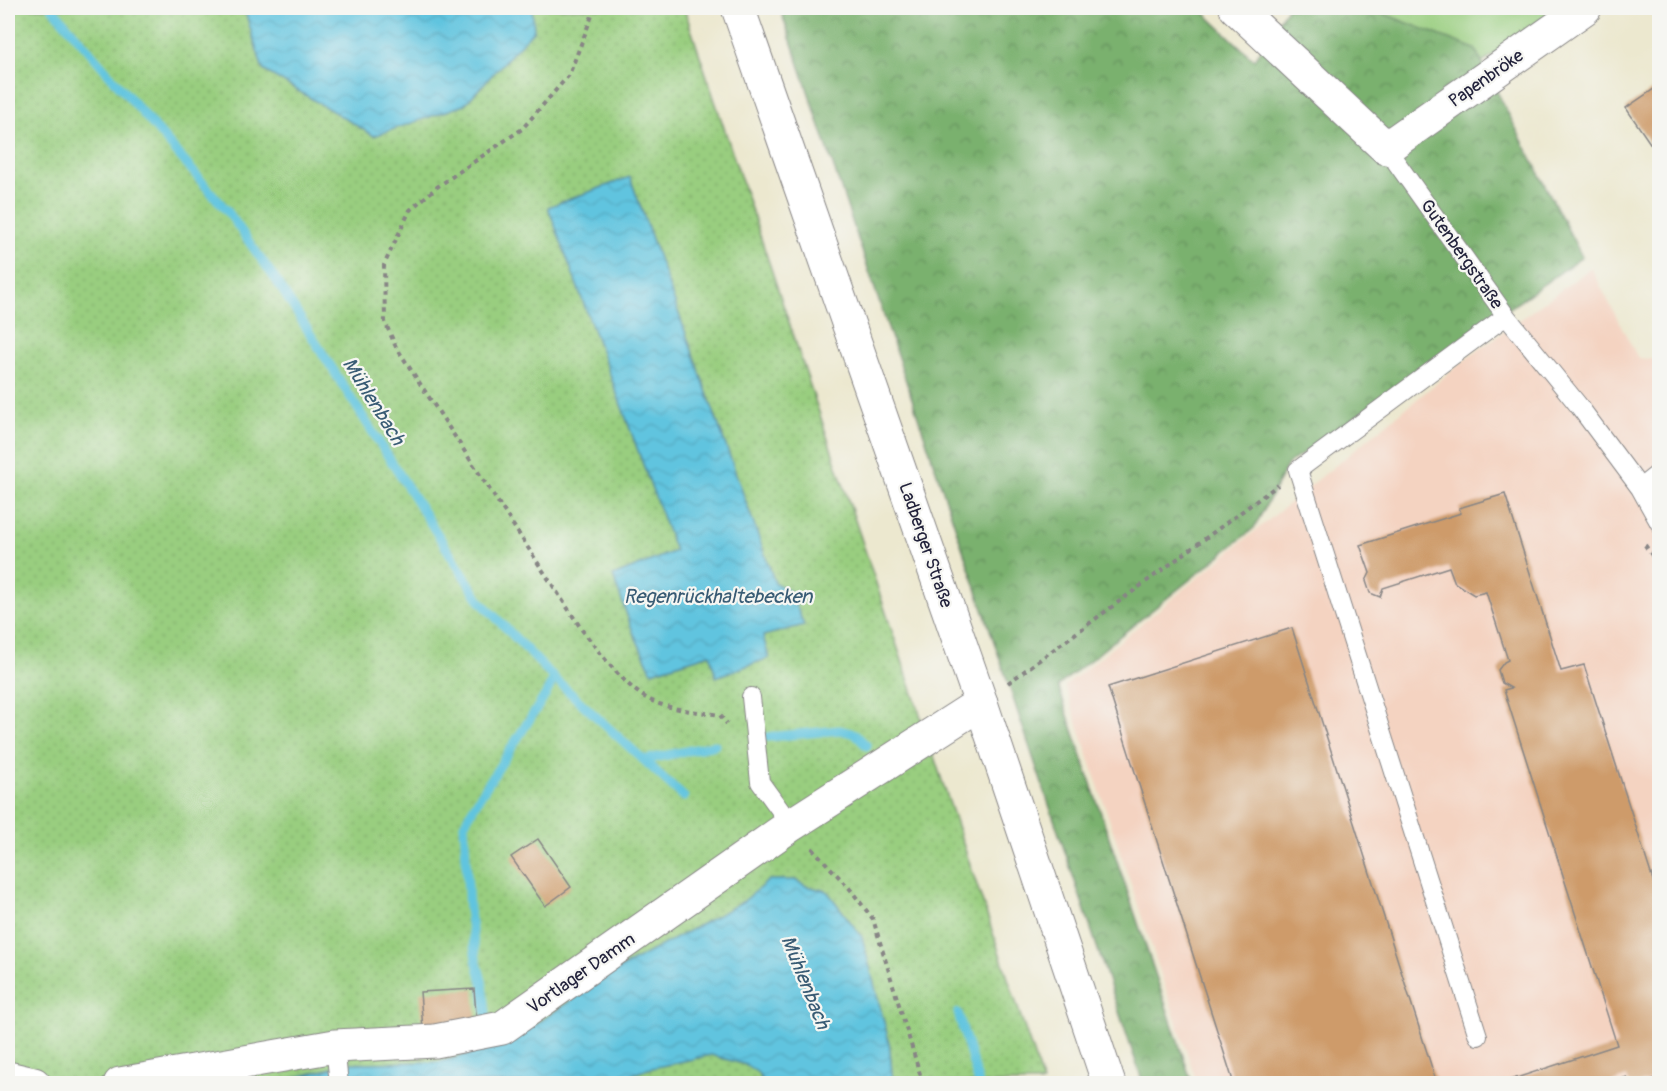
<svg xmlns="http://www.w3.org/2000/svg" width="1667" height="1091" font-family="Pangolin,sans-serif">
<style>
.built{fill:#f4d3c1}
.green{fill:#99ce7f;stroke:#5e785d;stroke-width:1.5}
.forest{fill:url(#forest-crowns);stroke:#4e6a54;stroke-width:1.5}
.park{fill:url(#park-dots);stroke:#5e785d;stroke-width:1.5}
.water{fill:url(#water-waves);stroke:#42738d;stroke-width:1.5}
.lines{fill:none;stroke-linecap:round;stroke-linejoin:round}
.stream{stroke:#61c4df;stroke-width:9}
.building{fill:#ce9b6a}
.lane-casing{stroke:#878585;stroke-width:20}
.street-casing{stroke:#878585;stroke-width:35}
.secondary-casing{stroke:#878585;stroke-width:35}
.path{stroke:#878585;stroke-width:4;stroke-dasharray:4.5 4.5;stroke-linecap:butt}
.lane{stroke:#fff;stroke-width:18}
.street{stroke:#fff;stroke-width:33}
.secondary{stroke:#fff;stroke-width:33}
.labels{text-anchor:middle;stroke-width:4.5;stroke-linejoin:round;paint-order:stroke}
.street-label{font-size:18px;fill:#22223b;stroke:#f6f6f2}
.water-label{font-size:20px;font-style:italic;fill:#385b74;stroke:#f6f6f2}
</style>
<defs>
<pattern id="forest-crowns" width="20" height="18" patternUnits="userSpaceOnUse" patternTransform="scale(1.5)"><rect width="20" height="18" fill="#7ab16e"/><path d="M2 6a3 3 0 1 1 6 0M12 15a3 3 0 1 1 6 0" fill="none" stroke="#64905c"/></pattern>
<pattern id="park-dots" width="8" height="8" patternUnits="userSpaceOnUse" patternTransform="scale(1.5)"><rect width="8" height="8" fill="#99ce7f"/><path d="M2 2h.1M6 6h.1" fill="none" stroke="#84b16f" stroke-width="1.8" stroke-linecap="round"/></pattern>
<pattern id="water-waves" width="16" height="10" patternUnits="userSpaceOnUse" patternTransform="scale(1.5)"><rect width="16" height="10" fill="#61c4df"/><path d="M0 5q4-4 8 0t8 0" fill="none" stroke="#54a8c0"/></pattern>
</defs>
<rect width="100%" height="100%" fill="#f6f6f2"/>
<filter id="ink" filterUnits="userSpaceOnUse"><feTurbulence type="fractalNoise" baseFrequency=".0167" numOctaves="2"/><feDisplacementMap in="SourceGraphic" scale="12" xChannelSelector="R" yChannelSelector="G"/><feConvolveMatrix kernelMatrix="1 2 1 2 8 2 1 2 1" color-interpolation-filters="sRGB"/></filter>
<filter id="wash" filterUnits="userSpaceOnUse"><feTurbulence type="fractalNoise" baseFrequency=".008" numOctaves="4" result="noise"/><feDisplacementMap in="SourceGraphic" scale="24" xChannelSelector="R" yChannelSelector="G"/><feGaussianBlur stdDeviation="1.35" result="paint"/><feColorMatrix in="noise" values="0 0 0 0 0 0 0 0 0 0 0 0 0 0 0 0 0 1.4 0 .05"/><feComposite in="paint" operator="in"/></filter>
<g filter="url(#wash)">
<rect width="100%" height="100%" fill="#ece8cf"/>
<!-- built -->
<path class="built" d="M1591,268l47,90 21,2v723h-462l-132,-397 400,-326z"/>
<!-- green -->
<path class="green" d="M1369,8h188l-75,55z"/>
<!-- forest -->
<path class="forest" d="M780,8h419l55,52 33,-52h82l106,41 107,208 -294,207 -34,64 -196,158 134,397h-49z"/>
<!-- park -->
<path class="park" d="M8,8h676l359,1075h-1035z"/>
<!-- water -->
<path class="water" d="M244,8h288l2,22 -70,75 -90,31 -111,-66z
M630,177l145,406 15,8 14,34 -41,11 6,22 -53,19 -6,-23 -58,18 -19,-40 -20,-56 62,-25 -127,-344z
M769,880h26l11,6 21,5 35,46 27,104 4,42h-130l-5,-10 -12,-8 -35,-10 -63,14 -39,14 -338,1 80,-21 88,-1 68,-18 106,-72 131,-71z"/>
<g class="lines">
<!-- stream -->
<path class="stream" d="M52,8l176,204 48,68 204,321 74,77 130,119
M768,737l72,-7 15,4 12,12
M644,760l71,-15
M958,1013l21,71
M486,1014l-3,-29 -7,-26 -7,-50 -5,-85 15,-26 67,-104 8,-16"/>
</g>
<g id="blocks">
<!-- building -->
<path class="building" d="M1660,85v61l-6,3 -28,-41z
M1505,494l56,177 23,-6 76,237v175l-22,7h-9l-2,-7 -20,7h-109l119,-39 -113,-355 7,-2 -9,-5 -4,-13 6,-8 4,-2 -22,-68 -12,3 -19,-12 -6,-16 -66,21 -3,9 -10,-4 -4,-12 4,-8 -10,-28 101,-32 -2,-5z
M1292,628l145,456h-203l-126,-397z
M538,839l33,48 -26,19 -34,-49z
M474,989l3,37 -54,3 -3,-37z"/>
</g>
</g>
<g filter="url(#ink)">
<use href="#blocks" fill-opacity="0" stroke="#878585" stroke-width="1.5"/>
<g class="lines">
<defs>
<path id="lane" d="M1386,148l120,168 73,90 61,82 20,36
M1640,488l20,-16
M751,697l9,85 31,43
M1478,1036l-180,-566 208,-154
M335,1046l4,38"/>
<path id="street" d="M1236,8l150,140 199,-140
M8,1078l26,6
M120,1084l215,-38 100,-5 67,-13 289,-203 190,-122"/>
<path id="secondary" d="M738,8l243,695 128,381"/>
</defs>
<!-- lane casing -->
<use href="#lane" class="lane-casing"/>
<!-- street casing -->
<use href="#street" class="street-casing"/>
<!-- secondary casing -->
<use href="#secondary" class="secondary-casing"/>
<!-- path -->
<path class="path" d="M595,8l-26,67 -47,54 -85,58 -27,23 -26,55 1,57 11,25 186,283c18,22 36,49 61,66 21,14 52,15 77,19l7,9
M1645,545l15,22
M1008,683l270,-198
M812,848l38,41 23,30 50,165"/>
<!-- lane -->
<use href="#lane" class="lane"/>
<!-- street -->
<use href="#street" class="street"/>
<!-- secondary -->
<use href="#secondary" class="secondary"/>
</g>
</g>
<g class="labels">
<!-- street labels -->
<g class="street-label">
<text transform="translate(1486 78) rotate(-35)" y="6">Papenbröke</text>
<text transform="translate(1462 254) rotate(55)" y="6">Gutenbergstraße</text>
<text transform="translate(926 545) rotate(71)" y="6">Ladberger Straße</text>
<text transform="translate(581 973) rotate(-35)" y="6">Vortlager Damm</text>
</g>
<!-- water labels -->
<g class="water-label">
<text transform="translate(374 401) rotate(58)" y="7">Mühlenbach</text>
<text x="718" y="603">Regenrückhaltebecken</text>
<text transform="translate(806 982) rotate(68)" y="7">Mühlenbach</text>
</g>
</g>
<!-- margin -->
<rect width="1667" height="1091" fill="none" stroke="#f6f6f2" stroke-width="30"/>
</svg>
